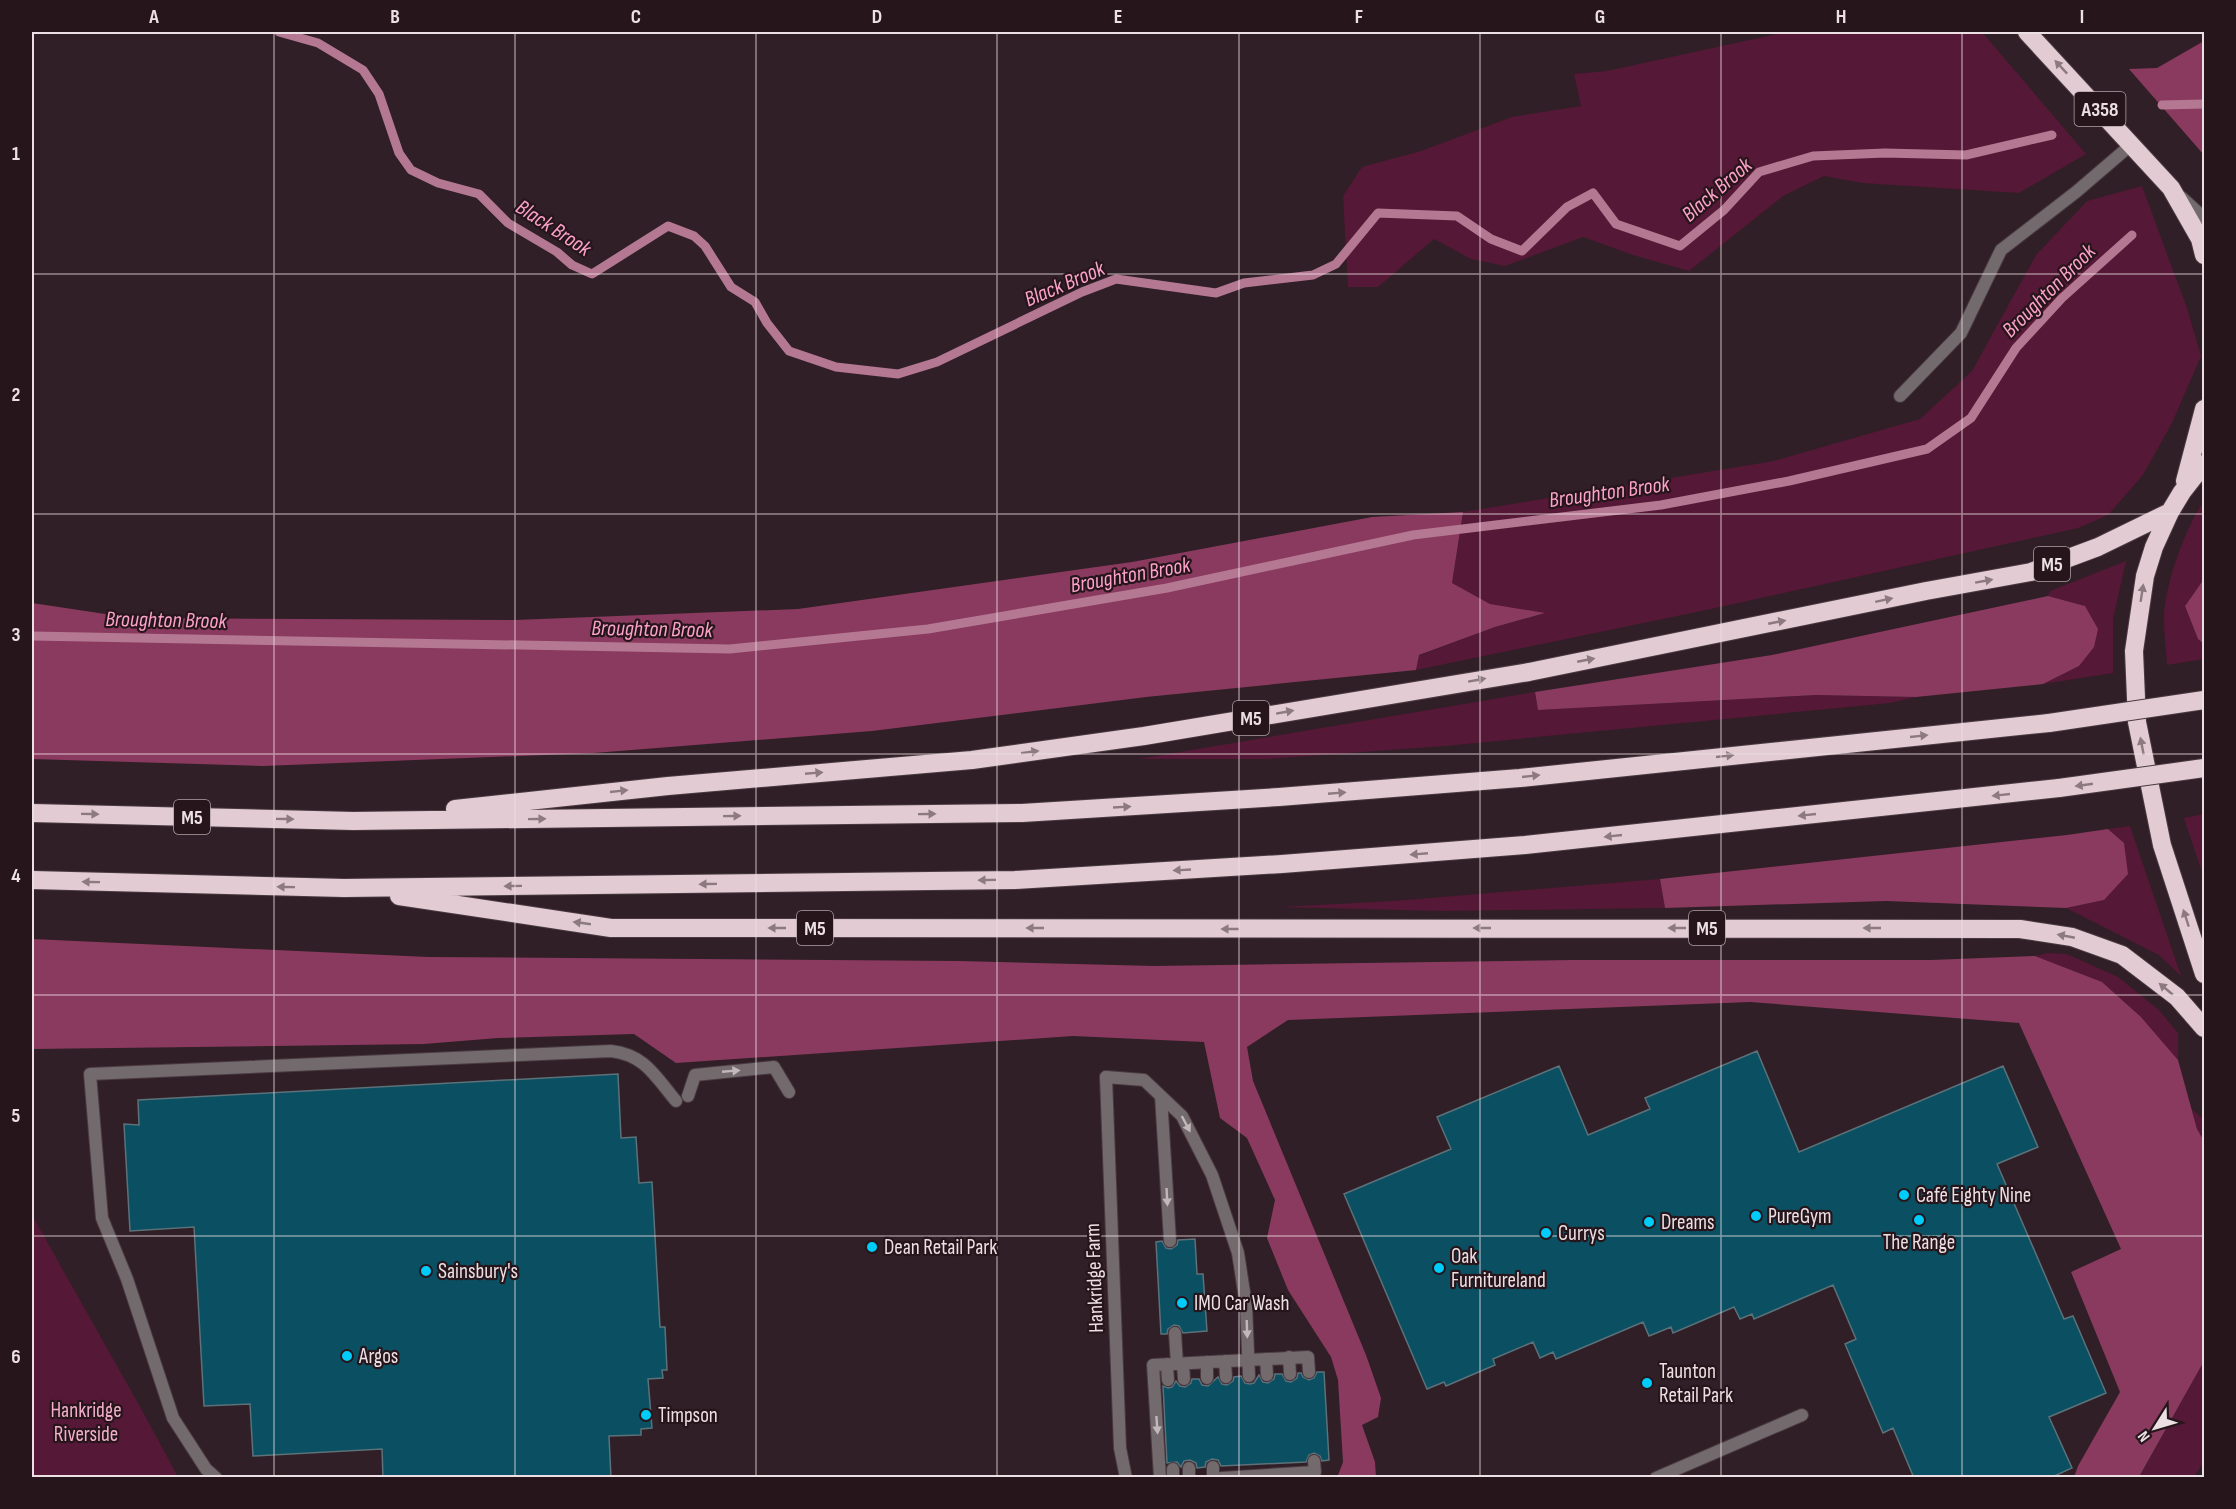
<svg xmlns="http://www.w3.org/2000/svg" width="2236" height="1509" font-family="'Sofia Sans Condensed',sans-serif">
<style>
.green{fill:#551836}
.forest{fill:#8a3a5f}
.lines{fill:none;stroke-linecap:round;stroke-linejoin:round}
.stream{stroke:#b57893;stroke-width:9}
.building{fill:#0a5062;stroke:#5c7179;stroke-width:1.5}
.lane-casing{stroke:#4a3a41;stroke-width:14}
.street-casing{stroke:#4a3a41;stroke-width:14}
.highway-casing{stroke:#4a3a41;stroke-width:20}
.lane{stroke:#736a6d;stroke-width:12}
.street{stroke:#736a6d;stroke-width:12}
.highway{stroke:#e2cbd3;stroke-width:18}
.highway-bridge-casing{stroke:#4a3a41;stroke-width:20;stroke-linecap:butt}
.highway-bridge{stroke:#e2cbd3;stroke-width:18}
.oneway{fill:#8d7a81}
.oneway2{fill:#c2b7ba}
.grid{fill:none;stroke:#ece0e4;stroke-width:1.5;stroke-opacity:0.55}
.poi-dot{fill:#01cbf9;stroke:#26161c;stroke-width:2}
.labels{text-anchor:middle;stroke-width:4.5;stroke-linejoin:round;paint-order:stroke}
.shield{fill:#26161c;stroke:#b1a3a8;stroke-width:1.5}
.shield-label{font-size:20px;font-weight:bold;fill:#ece0e4}
.poi-label{font-size:21px;fill:#ece0e4;stroke:#26161c;text-anchor:start}
.street-label{font-size:21px;fill:#ece0e4;stroke:#26161c}
.park-label{font-size:21px;fill:#f4aeca;stroke:#26161c}
.water-label{font-size:22px;font-style:italic;fill:#fda2c8;stroke:#26161c}
.neatline{fill:none;stroke:#ece0e4;stroke-width:2}
.grid-label{font-size:20px;text-anchor:middle;font-weight:bold;fill:#ece0e4}
</style>
<rect width="100%" height="100%" fill="#301f26"/>
<!-- green -->
<path class="green" d="M1786,32h196l104,122 -67,39 -157,-10 -38,-7 -41,20 -94,75 -56,-16 -50,-18 -78,29 -34,-7 -37,-20 -56,48h-30l-5,-91 19,-29 59,-16 91,-34 69,-11 -7,-32 33,-3z
M2142,186l45,122 14,48 -29,67 -29,52 -35,40 -30,13 -367,81 -295,61 2,-14 77,-29 48,-13 -53,-10 -38,-21 11,-71 311,-51 146,-42 52,-48 64,-116 51,-54z
M2204,501v78l-19,27 13,33 6,5v15l-37,6c-1,-15 -3,-31 -3,-46 0,-33 21,-91 40,-118z
M2126,561l-13,58v54l-70,11 36,-18 6,-60 -37,-10 2,-5z
M1535,692l3,18 278,-15 100,2 -26,6 -445,43 -178,13h-129z
M2204,814v64l-20,-60z
M2130,826l51,150 -22,-21 -93,-47 38,-8 20,-57 -16,-14z
M1660,879l5,29 -224,3 -161,-4 113,-6z
M2048,953l19,1 51,23 41,33 19,23v27l-37,-43 -39,-35 -67,-26z
M2192,1109l12,11v21l-7,-12z
M32,1215l111,197 35,65h-146z
M2204,1361v101l-10,15 -55,1z"/>
<!-- forest -->
<path class="forest" d="M2204,41v-1v115l-75,-86 28,-1z
M1463,512l-11,71 38,21 55,9 -50,14 -76,28 -3,15 -270,27 -274,34 -278,22 -331,13 -231,-7v-156l100,15 383,2 283,-11 334,-47 240,-45z
M2204,579v65l-6,-5 -13,-33z
M2048,596l37,10 13,23 -4,18 -15,19 -36,18 -127,13 -100,-2 -278,15 -3,-18 237,-37z
M2108,829l16,14 4,31 -24,26 -38,8 -180,-7 -221,7 -5,-29 407,-44z
M32,939l396,18 531,4 195,5 419,-6h358l104,-4 67,26 39,35 37,43 19,69 7,12v220l-65,116h-65l4,-11 42,-74 -49,-120 50,-23 -102,-226 -269,-21 -462,18 -41,27 6,34 113,274 15,43 -3,19 -16,8 13,37 1,15 -39,1 6,-16 -5,-82 -7,-23 -43,-67 -21,-52 8,-38 -28,-62 -27,-20 -16,-76 -131,-6 -397,27 -42,-29 -136,4 -74,6 -392,5z"/>
<g class="lines">
<!-- stream -->
<path class="stream" d="M279,32l39,11 45,27 16,24 20,59 12,17 27,13 41,11 29,29 49,29 15,13 20,9 76,-48 26,10 11,10 26,41 24,15 12,21 22,28 47,16 62,7 39,-12 145,-70 34,-13 100,14 28,-10 69,-8 23,-11 42,-51 79,3 34,23 31,12 45,-44 26,-14 23,31 64,22 44,-36 35,-38 54,-16 72,-3 81,2 86,-20
M2162,105l42,-1
M32,636l698,13 198,-20 239,-41 246,-53 248,-30 128,-24 138,-32 44,-31 45,-70 46,-50 70,-63"/>
</g>
<!-- building -->
<path class="building" d="M1757,1051l42,101 204,-86 35,81 -41,17 67,155 9,-3 33,77 -57,24 23,51 -22,10h-136l-21,-50 -10,5 -38,-89 11,-5 -23,-54 -79,34 -2,-5 -12,5 -6,-12 -61,26 -2,-6 -22,9 -6,-14 -87,37 -3,-7 -13,6 -7,-16 -40,17 2,6 -49,21 -2,-4 -17,7 -83,-195 107,-45 -14,-32 122,-51 29,69 62,-26 -5,-11z
M618,1074l3,64 15,-1 3,46 13,-1 8,145h5l2,43h-5l1,8 -15,1 4,49 -11,1v6l-32,1 2,42h-228l-1,-29 -129,7 -3,-52 -46,2 -10,-179 -64,4 -6,-107 15,1 -1,-25z
M1195,1239l2,35h6l4,57 -24,2 -4,-7 -5,-1 -6,4 -1,5h-6l-5,-92 6,-1 4,7 5,1 6,-4 1,-5z
M1317,1372h7l5,88 -7,1 -2,-5 -6,-3 -5,2 -3,7 -85,4 -3,-6 -6,-1 -6,3 -1,5 -8,1 -1,-5 -6,-3 -6,1 -3,6 -4,-5 -10,1 -4,-77 5,2 4,-1 4,-6 4,5 5,1 6,-4 1,-4h7l3,6 6,1 10,-9 4,7 5,1 6,-4 1,-4 7,-1 4,7 5,1 4,-1 5,-8 4,7 5,1 6,-4 1,-5h7l4,7 5,1 6,-4 1,-5h3l2,4 6,3 5,-2z"/>
<g class="lines">
<defs>
<path id="lane" d="M2181,197l23,21
M1900,396l61,-63 40,-83 75,-58 56,-48
M1106,1077l38,3 38,36 30,59 26,78 8,52 3,71
M688,1096l7,-21 79,-8 15,25
M1161,1096l9,145
M1175,1333l2,31
M1289,1357l1,17
M1266,1359l1,16
M1225,1361l1,16
M1207,1362v16
M1167,1364l1,16
M1183,1364l1,15
M1213,1467v11
M1189,1468v10
M1173,1469v9
M216,1478l-10,-9 -33,-51 -46,-139 -25,-61 -12,-144 521,-23c34,4 44,25 65,50
M1160,1478l-7,-113 155,-8 1,15
M1221,1478l94,-6 -1,-11
M1656,1478l146,-63"/>
<path id="street" d="M1106,1077l14,371 6,30"/>
<path id="highway" d="M2027,32l144,156 29,51 4,16
M2204,464l-22,28 -12,20 -16,35 -9,29 -11,75 3,71 25,123 42,129
M2185,481l19,-72
M455,809l213,-23 304,-26 172,-24 385,-64 397,-81 105,-19 67,-25 72,-35
M32,813l321,8 669,-8 257,-16 241,-19 529,-55
M32,880l312,8 671,-8 267,-16 243,-19 534,-57
M399,896l212,32 1409,1 52,8 50,18 55,42 27,31"/>
</defs>
<!-- lane casing -->
<use href="#lane" class="lane-casing"/>
<!-- street casing -->
<use href="#street" class="street-casing"/>
<!-- highway casing -->
<use href="#highway" class="highway-casing"/>
<!-- lane -->
<use href="#lane" class="lane"/>
<!-- street -->
<use href="#street" class="street"/>
<!-- highway -->
<use href="#highway" class="highway"/>
<defs>
<path id="highway-bridge" d="M2049,723l155,-23
M2059,788l145,-20"/>
</defs>
<!-- highway-bridge casing -->
<use href="#highway-bridge" class="highway-bridge-casing"/>
<!-- highway-bridge -->
<use href="#highway-bridge" class="highway-bridge"/>
</g>
<!-- one-way arrows -->
<defs><path id="oneway-solid" d="M-6-.8H1V-3.2L6.5 0L1 3.2V.8H-6Z" transform="scale(1.5)"/></defs>
<g class="oneway">
<use href="#oneway-solid" transform="translate(2061 67) rotate(-133)"/>
<use href="#oneway-solid" transform="translate(1984 581) rotate(-10)"/>
<use href="#oneway-solid" transform="translate(2142 593) rotate(-81)"/>
<use href="#oneway-solid" transform="translate(1884 600) rotate(-12)"/>
<use href="#oneway-solid" transform="translate(1777 622) rotate(-11)"/>
<use href="#oneway-solid" transform="translate(1586 660) rotate(-11)"/>
<use href="#oneway-solid" transform="translate(1477 680) rotate(-10)"/>
<use href="#oneway-solid" transform="translate(1285 712) rotate(-10)"/>
<use href="#oneway-solid" transform="translate(1919 736) rotate(-6)"/>
<use href="#oneway-solid" transform="translate(2142 746) rotate(-101)"/>
<use href="#oneway-solid" transform="translate(1030 752) rotate(-8)"/>
<use href="#oneway-solid" transform="translate(1725 756) rotate(-6)"/>
<use href="#oneway-solid" transform="translate(814 773) rotate(-5)"/>
<use href="#oneway-solid" transform="translate(1531 776) rotate(-6)"/>
<use href="#oneway-solid" transform="translate(2084 785) rotate(172)"/>
<use href="#oneway-solid" transform="translate(619 791) rotate(-6)"/>
<use href="#oneway-solid" transform="translate(1337 793) rotate(-5)"/>
<use href="#oneway-solid" transform="translate(2001 795) rotate(174)"/>
<use href="#oneway-solid" transform="translate(1122 807) rotate(-3)"/>
<use href="#oneway-solid" transform="translate(90 814) rotate(1)"/>
<use href="#oneway-solid" transform="translate(927 814) rotate(-1)"/>
<use href="#oneway-solid" transform="translate(1807 815) rotate(174)"/>
<use href="#oneway-solid" transform="translate(732 816) rotate(-1)"/>
<use href="#oneway-solid" transform="translate(285 819) rotate(1)"/>
<use href="#oneway-solid" transform="translate(537 819) rotate(-1)"/>
<use href="#oneway-solid" transform="translate(1613 836) rotate(174)"/>
<use href="#oneway-solid" transform="translate(1419 854) rotate(175)"/>
<use href="#oneway-solid" transform="translate(1182 870) rotate(177)"/>
<use href="#oneway-solid" transform="translate(987 880) rotate(179)"/>
<use href="#oneway-solid" transform="translate(91 882) rotate(-179)"/>
<use href="#oneway-solid" transform="translate(708 884) rotate(179)"/>
<use href="#oneway-solid" transform="translate(513 886) rotate(179)"/>
<use href="#oneway-solid" transform="translate(286 887) rotate(-179)"/>
<use href="#oneway-solid" transform="translate(2186 918) rotate(-108)"/>
<use href="#oneway-solid" transform="translate(582 923) rotate(-172)"/>
<use href="#oneway-solid" transform="translate(777 928) rotate(-180)"/>
<use href="#oneway-solid" transform="translate(1035 928) rotate(-180)"/>
<use href="#oneway-solid" transform="translate(1482 928) rotate(180)"/>
<use href="#oneway-solid" transform="translate(1677 928) rotate(180)"/>
<use href="#oneway-solid" transform="translate(1872 928) rotate(180)"/>
<use href="#oneway-solid" transform="translate(1230 929) rotate(-180)"/>
<use href="#oneway-solid" transform="translate(2066 936) rotate(-169)"/>
<use href="#oneway-solid" transform="translate(2166 989) rotate(-140)"/>
</g>
<g class="oneway2">
<use href="#oneway-solid" transform="translate(731 1071) rotate(-5)"/>
<use href="#oneway-solid" transform="translate(1186 1124) rotate(62)"/>
<use href="#oneway-solid" transform="translate(1167 1197) rotate(87)"/>
<use href="#oneway-solid" transform="translate(1247 1329) rotate(88)"/>
<use href="#oneway-solid" transform="translate(1157 1425) rotate(86)"/>
</g>
<!-- grid -->
<path class="grid" d="M274,32v1446M515,32v1446M756,32v1446M997,32v1446M1239,32v1446M1480,32v1446M1721,32v1446M1962,32v1446M32,274h2172M32,514h2172M32,754h2172M32,995h2172M32,1236h2172"/>
<!-- markers -->
<g class="poi-dot">
<circle cx="1904" cy="1195" r="6"/>
<circle cx="1756" cy="1216" r="6"/>
<circle cx="1919" cy="1220" r="6"/>
<circle cx="1649" cy="1222" r="6"/>
<circle cx="1546" cy="1233" r="6"/>
<circle cx="872" cy="1247" r="6"/>
<circle cx="1439" cy="1268" r="6"/>
<circle cx="426" cy="1271" r="6"/>
<circle cx="1182" cy="1303" r="6"/>
<circle cx="347" cy="1356" r="6"/>
<circle cx="1647" cy="1383" r="6"/>
<circle cx="646" cy="1415" r="6"/>
</g>
<g class="labels">
<!-- shield labels -->
<g class="shield">
<rect x="2074.5" y="92" width="51" height="34" rx="4.5"/>
<rect x="2034" y="547" width="36" height="34" rx="4.5"/>
<rect x="1233" y="701" width="36" height="34" rx="4.5"/>
<rect x="174" y="800" width="36" height="34" rx="4.5"/>
<rect x="797" y="911" width="36" height="34" rx="4.5"/>
<rect x="1689" y="911" width="36" height="34" rx="4.5"/>
</g>
<g class="shield-label">
<text x="2100" y="116">A358</text>
<text x="2052" y="571">M5</text>
<text x="1251" y="725">M5</text>
<text x="192" y="824">M5</text>
<text x="815" y="935">M5</text>
<text x="1707" y="935">M5</text>
</g>
<!-- poi labels -->
<g class="poi-label">
<text x="1916" y="1202">Café Eighty Nine</text>
<text x="1768" y="1223">PureGym</text>
<text x="1661" y="1229">Dreams</text>
<text x="1558" y="1240">Currys</text>
<text x="1919" y="1249" text-anchor="middle">The Range</text>
<text x="884" y="1254">Dean Retail Park</text>
<text x="1451" y="1263">Oak<tspan x="1451" dy="24">Furnitureland</tspan></text>
<text x="438" y="1278">Sainsbury's</text>
<text x="1194" y="1310">IMO Car Wash</text>
<text x="359" y="1363">Argos</text>
<text x="1659" y="1378">Taunton<tspan x="1659" dy="24">Retail Park</tspan></text>
<text x="658" y="1422">Timpson</text>
</g>
<!-- street labels -->
<g class="street-label">
<text transform="translate(1094 1278) rotate(-92)" y="7">Hankridge Farm</text>
</g>
<!-- park labels -->
<g class="park-label">
<text x="86" y="1417">Hankridge<tspan x="86" dy="24">Riverside</tspan></text>
</g>
<!-- water labels -->
<g class="water-label">
<text transform="translate(1716 189) rotate(-41)" y="8">Black Brook</text>
<text transform="translate(554 227) rotate(33)" y="8">Black Brook</text>
<text transform="translate(1064 283) rotate(-23)" y="8">Black Brook</text>
<text transform="translate(2048 290) rotate(-45)" y="8">Broughton Brook</text>
<text transform="translate(1609 491) rotate(-8)" y="8">Broughton Brook</text>
<text transform="translate(1130 574) rotate(-10)" y="8">Broughton Brook</text>
<text transform="translate(166 619) rotate(1)" y="8">Broughton Brook</text>
<text transform="translate(652 628) rotate(1)" y="8">Broughton Brook</text>
</g>
</g>
<!-- border -->
<rect width="2236" height="1509" fill="none" stroke="#26161c" stroke-width="66"/>
<!-- north arrow -->
<g transform="translate(2155 1428) rotate(233)" stroke="#26161c" stroke-width="4.5" paint-order="stroke">
<path d="M0-4.5L10 22L0 15L-10 22Z" fill="#ece0e4"/>
<text y="-9" font-size="16" font-weight="bold" text-anchor="middle" fill="#ece0e4">N</text>
</g>
<rect x="33" y="33" width="2170" height="1443" class="neatline"/>
<g class="grid-label">
<text x="154" y="23">A</text>
<text x="395" y="23">B</text>
<text x="636" y="23">C</text>
<text x="877" y="23">D</text>
<text x="1118" y="23">E</text>
<text x="1359" y="23">F</text>
<text x="1600" y="23">G</text>
<text x="1841" y="23">H</text>
<text x="2082" y="23">I</text>
<text x="16" y="160">1</text>
<text x="16" y="401">2</text>
<text x="16" y="641">3</text>
<text x="16" y="882">4</text>
<text x="16" y="1122">5</text>
<text x="16" y="1363">6</text>
</g>
</svg>
